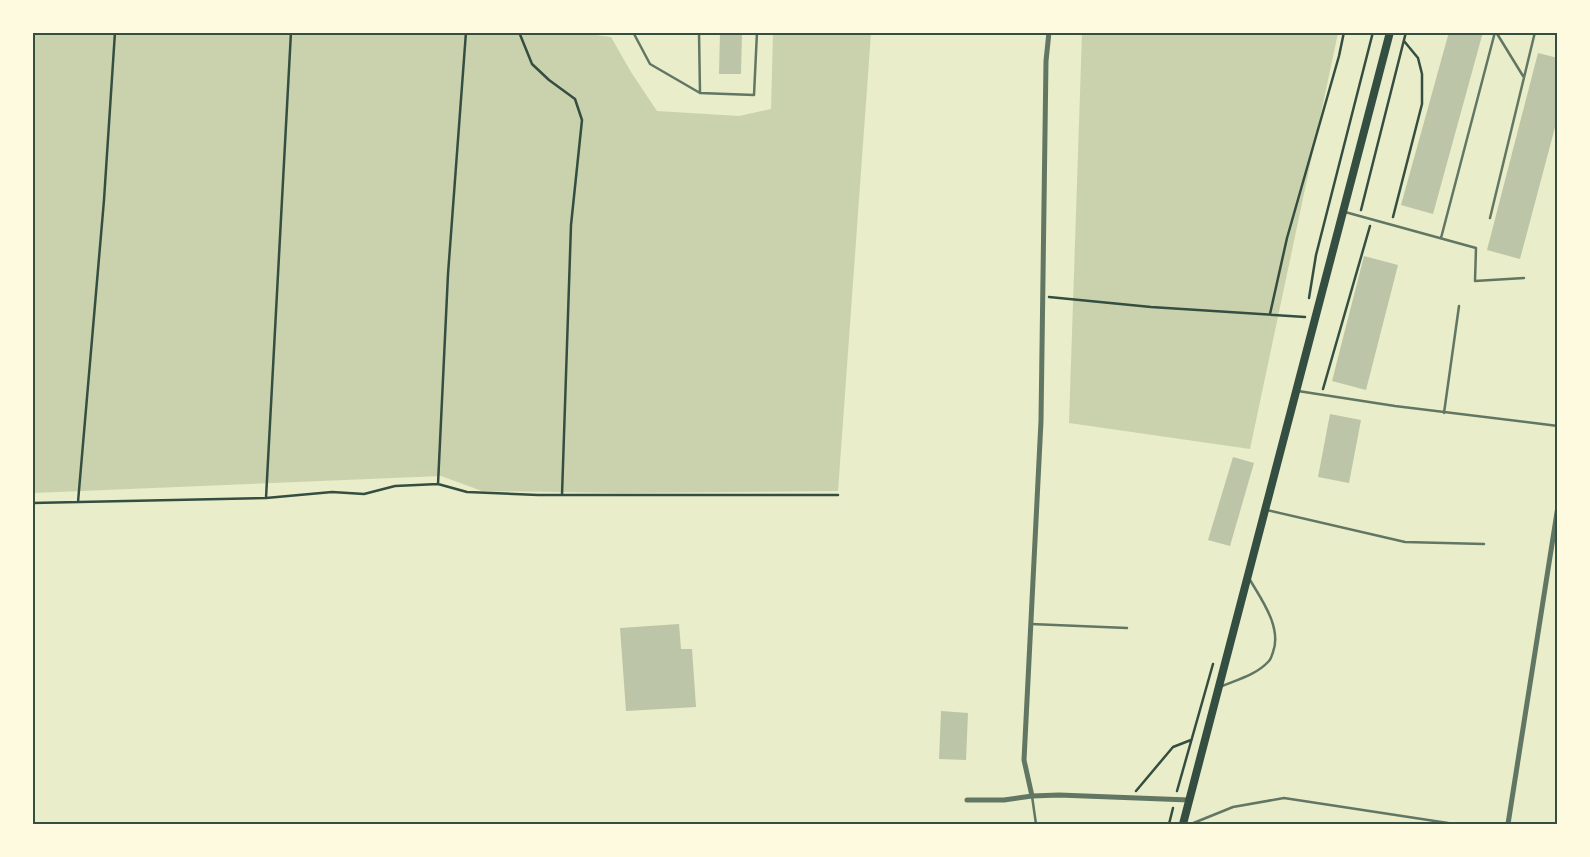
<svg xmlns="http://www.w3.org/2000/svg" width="1590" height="857" font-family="'IBM Plex Serif',serif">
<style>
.green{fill:#cad2ad}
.building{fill:#bcc5a7}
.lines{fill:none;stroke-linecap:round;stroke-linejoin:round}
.path{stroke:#344e41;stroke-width:2.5}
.service{stroke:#617663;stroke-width:2.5}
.minor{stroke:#617663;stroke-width:5}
.secondary{stroke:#344e41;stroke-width:8}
.neatline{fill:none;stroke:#344e41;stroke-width:2}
</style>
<rect width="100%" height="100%" fill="#e9edc9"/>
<!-- green -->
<path class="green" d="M32,33h548l31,4 20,35 26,39 82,5 32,-7 2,-76h98l-33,458 -215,2 -141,-2 -41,-15 -408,17z
M1082,33h256l-88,416 -181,-26z"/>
<!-- building -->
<path class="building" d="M720,32h22l-1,42h-22z
M1449,32h34l-50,182 -32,-9z
M1538,53l20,5v58l-38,143 -33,-9z
M1364,256l34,9 -32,125 -34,-9z
M1330,414l31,6 -12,63 -31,-6z
M1233,457l21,6 -24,83 -22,-6z
M679,624l2,25h11l4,58 -70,4 -6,-83z
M941,711l27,2 -2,47 -27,-1z"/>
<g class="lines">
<!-- path -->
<path class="path" d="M519,32l13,32 17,16 26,19 7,21 -11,105 -9,270
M1361,210l45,-178
M1393,217l29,-113v-30l-4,-16 -14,-17
M1049,297l102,10 154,10
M1309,298l7,-43 57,-223
M1270,314l17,-76 52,-182 5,-24
M1323,389l47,-163
M438,484l10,-210 18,-242
M266,498l25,-466
M78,502l26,-302 11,-168
M32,503l234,-5 66,-6 32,2 31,-8 43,-2 29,8 71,3h300
M1136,791l37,-44 18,-7
M1177,791l36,-127
M1169,824l4,-16"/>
<!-- service -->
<path class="service" d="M633,32l17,32 50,29 54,2 3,-63
M699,32l1,61
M1496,32l27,44
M1345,212l131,36 -1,33 49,-3
M1490,218l45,-186
M1441,238l54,-206
M1298,391l97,15 163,20
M1444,413l15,-107
M1267,510l138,32 79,2
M1031,624l96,4
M1220,687c16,-7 36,-12 48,-25 3,-2 4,-7 5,-10 9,-24 -11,-52 -23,-72
M1032,796l4,28
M1191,824l42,-17 51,-9 164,25"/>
<!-- minor -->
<path class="minor" d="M1032,796l-8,-36 17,-339 5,-360 3,-29
M967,800h37l28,-4 27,-1 130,5
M1508,824l50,-318"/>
<!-- secondary -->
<path class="secondary" d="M1183,824l207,-792"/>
</g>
<!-- border -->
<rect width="1590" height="857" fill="none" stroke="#fefae0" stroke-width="68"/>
<rect x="34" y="34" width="1522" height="789" class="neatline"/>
</svg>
